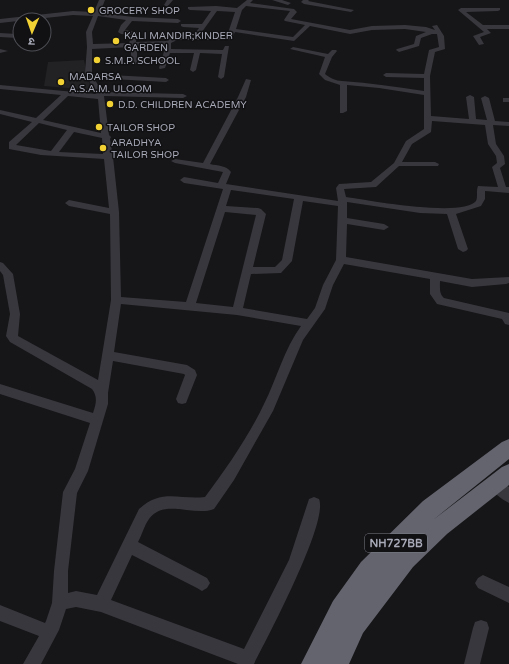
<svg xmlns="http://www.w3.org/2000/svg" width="509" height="664" font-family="'Varela Round','Noto Sans Devanagari',sans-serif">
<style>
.built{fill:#222225}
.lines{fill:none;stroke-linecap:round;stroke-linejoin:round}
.minor{fill:#37373d;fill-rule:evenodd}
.highway{fill:#63646e;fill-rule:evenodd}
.poi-dot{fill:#f1d134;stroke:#111113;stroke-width:1.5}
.labels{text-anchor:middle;stroke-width:3;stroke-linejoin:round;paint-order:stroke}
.far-poi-label{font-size:10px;fill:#a8aab8;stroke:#111113;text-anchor:start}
.shield{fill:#111113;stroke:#7b7c86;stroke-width:1}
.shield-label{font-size:11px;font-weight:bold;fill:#a8aab8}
</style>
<rect width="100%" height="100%" fill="#161618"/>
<!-- built -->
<path class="built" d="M84,60l4,19 4,11 -48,-4 4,-24z"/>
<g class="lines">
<!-- minor -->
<path class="minor" d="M99,0h6l-5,13 33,4 45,2 3,2 -3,2 -46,-2 -7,9 12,2 -1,10 30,-1 10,-5h17l6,-8 -16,-1 -2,-1v-2h21l9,-13 -21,-1 -2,-1v-2l28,-1 21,2 10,-8h6l-3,3 44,6 3,3 -6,7 59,11 22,-4 33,-1 21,2 9,3 -3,-4 5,-1 7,11 1,13 -10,3 -5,24 1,40 38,3 -3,-22 4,-2 4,2 2,22 11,1 -6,-22 4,-2 4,2 6,23 14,1v4l-16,-1 3,19 8,12 1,8 -5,4 6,19h3v6l-24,-2v8l-4,7 -25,8 12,35 -2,2 -3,1 -5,-3 -11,-35 -27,-1 -73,-11v16l37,6 5,3 -5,3 -37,-6 -1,33 126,22 37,-2v6l-3,1 -34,3 -32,-6c0,6 -1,13 4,17l65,15v12l-4,-1 -3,-5 -65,-15 -7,-10v-15l-86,-15 -11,21 -8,24 -22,31 -30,71 -39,69 -20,29c-20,8 -50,-11 -65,10 -5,7 -7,16 -11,23l69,36 3,5 -3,5 -5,3 -5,-3 -65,-33 -21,45 133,49 45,-89 20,-61 5,-2 5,2c10,23 -52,139 -65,165h-16l-137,-52 -25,-5 -10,2 -7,21 -18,34h-18l16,-28 -39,-15v-16l45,18 1,-2 6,-18 2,-32 9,-79 12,-23 15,-46 -90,-29v-10l93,29c3,-9 5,-16 -1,-24l-82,-47 -4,-6 4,-22 -7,-39 -3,-4v-9l3,1 10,11 7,40 -2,22 80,44 13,-80 -1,-86 -41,-8 -4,-3 4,-3 40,8 -5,-49 -63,-4 -32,-6v-7l23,-20 -32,-8v-4l36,8 25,-23 -61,-6v-4l96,9 -11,-21 2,-26 -1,-15 7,-16 -20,-1 -73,8v-4l73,-8 21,1zM246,6l44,5 -6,9 1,1 20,4 -12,12 -57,-8 6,-19zM217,11l18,1 -8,24h-28zM98,16l28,4 -5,5 -3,7 3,2 11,1 -3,8 -36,1 -1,-12zM310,26l40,8 22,-4 33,-1 21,3 -10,4 -2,8 -17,5 -1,1 3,2 20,-6 2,-8 11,-4h5l2,13 -10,3 -5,24 -38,-1 -3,2 3,2 38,1v13c-27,-4 -54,-8 -82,-10 -6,0 -12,-3 -17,-7l7,-17 5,-6 -1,-1h-4l-4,4 -35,-7 -3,2 35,8 -6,17 6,6 15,5v28h3l4,-2v-26l32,3 45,7v34l-18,12 -12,22 -23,19 -32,2 -3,4 2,13 -112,-17 5,-12c-5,-7 -13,-6 -21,-8l36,-67 5,-17 -5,-1 -8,18 -35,66 -28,-4 -4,2 4,2 48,9 -5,11 -34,-6 -4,3 4,3 39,6 -37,113 -65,-5 -2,-85 -6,-55 -3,-18 1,-2 -2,-2 -5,-39 79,2 4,-2 -4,-2 -81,-2 -8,-14 72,4 3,-2 -3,-2 -74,-4v-25l39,-2v16l3,2 3,-2v-17l29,-1 -7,23 1,1 5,-1 5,-15h24l-4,17 3,2 3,-2 4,-17 22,1 -4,23 3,2 3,-2 5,-31h-4l-2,4 -52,-1v-6l6,-3h51l4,-2 3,-6 59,9zM68,96l30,3 3,34 -58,-13zM432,121l53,4 3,19 8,12 1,7 -5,4 6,20 -20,-1c-2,4 0,11 -2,15 -13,17 -109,-1 -130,-4l-2,-8 32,-2 23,-21h39l1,-2 -4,-2h-33l10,-18 19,-12zM39,123l28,7 -16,21 -35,-6zM74,132l28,6 1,16 -44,-2zM231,190l63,9 -12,61 -7,7h-22l13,-53 -5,-5 -3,-1 -32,-2zM303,201l35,5 -2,54 -13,25 -8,23 -8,11 -64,-11 8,-34 30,-1 11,-12zM225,212l31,3 -23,92 -37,-4zM121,304l116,11 64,11c-17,23 -24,52 -37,78 -15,32 -38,65 -59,93 -26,3 -43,-9 -66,12l-42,86 -21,-4 -8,2v-22l9,-78 11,-22 20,-67v-11l5,-32 71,13 1,1 -9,24 2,4 4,1 4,-1 11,-28 -2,-5 -8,-5 -73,-13z
M167,0h6l-6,7 -3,-2z
M272,0h10l9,3 -3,2z
M303,0h6l-1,1 46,9 -3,2 -47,-8 -3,-2z
M500,8v2l-2,1 -32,1 17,13h26v4h-22l4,4 -11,4 4,7 -5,1 -6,-9 11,-4 -26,-22 3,-2z
M0,33l17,1 3,2 -3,2 -17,-1z
M0,49l8,2 -8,2z
M503,98h6v4h-6z
M495,478l14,9v16c-8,-4 -17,-11 -21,-19l2,-5z
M483,575l26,12v16l-31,-15 -3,-5 3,-5z
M481,620l6,2 2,6 -9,36h-16l9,-36 2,-6z"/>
<!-- highway -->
<path class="highway" d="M509,439v20l-76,61 69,-53 7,-3v21l-62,49 -34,33 -50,66 -14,31h-48l32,-63 28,-39 62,-61 79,-59z"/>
</g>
<!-- markers -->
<g class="poi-dot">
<circle cx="91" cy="10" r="4"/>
<circle cx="116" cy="41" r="4"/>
<circle cx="97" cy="60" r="4"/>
<circle cx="61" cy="82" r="4"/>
<circle cx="110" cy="104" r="4"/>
<circle cx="99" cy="127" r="4"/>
<circle cx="103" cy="148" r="4"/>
</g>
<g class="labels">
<!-- far-poi labels -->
<g class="far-poi-label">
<text x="99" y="14">GROCERY SHOP</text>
<text x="124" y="39">KALI MANDIR;KINDER<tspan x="124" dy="12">GARDEN</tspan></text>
<text x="105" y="64">S.M.P. SCHOOL</text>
<text x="69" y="80">MADARSA<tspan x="69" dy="12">A.S.A.M. ULOOM</tspan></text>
<text x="118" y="108">D.D. CHILDREN ACADEMY</text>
<text x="107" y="131">TAILOR SHOP</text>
<text x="111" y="146">ARADHYA<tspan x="111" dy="12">TAILOR SHOP</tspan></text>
</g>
<!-- shield labels -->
<rect class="shield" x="365" y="534" width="62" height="18" rx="3"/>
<g class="shield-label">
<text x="396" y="547">NH727BB</text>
</g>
</g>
<!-- north arrow -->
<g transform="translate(32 32) rotate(182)"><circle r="19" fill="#111113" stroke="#4d4e55"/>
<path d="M0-3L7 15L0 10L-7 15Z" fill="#f1d134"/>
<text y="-6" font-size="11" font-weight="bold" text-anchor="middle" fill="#a8aab8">उ</text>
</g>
</svg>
